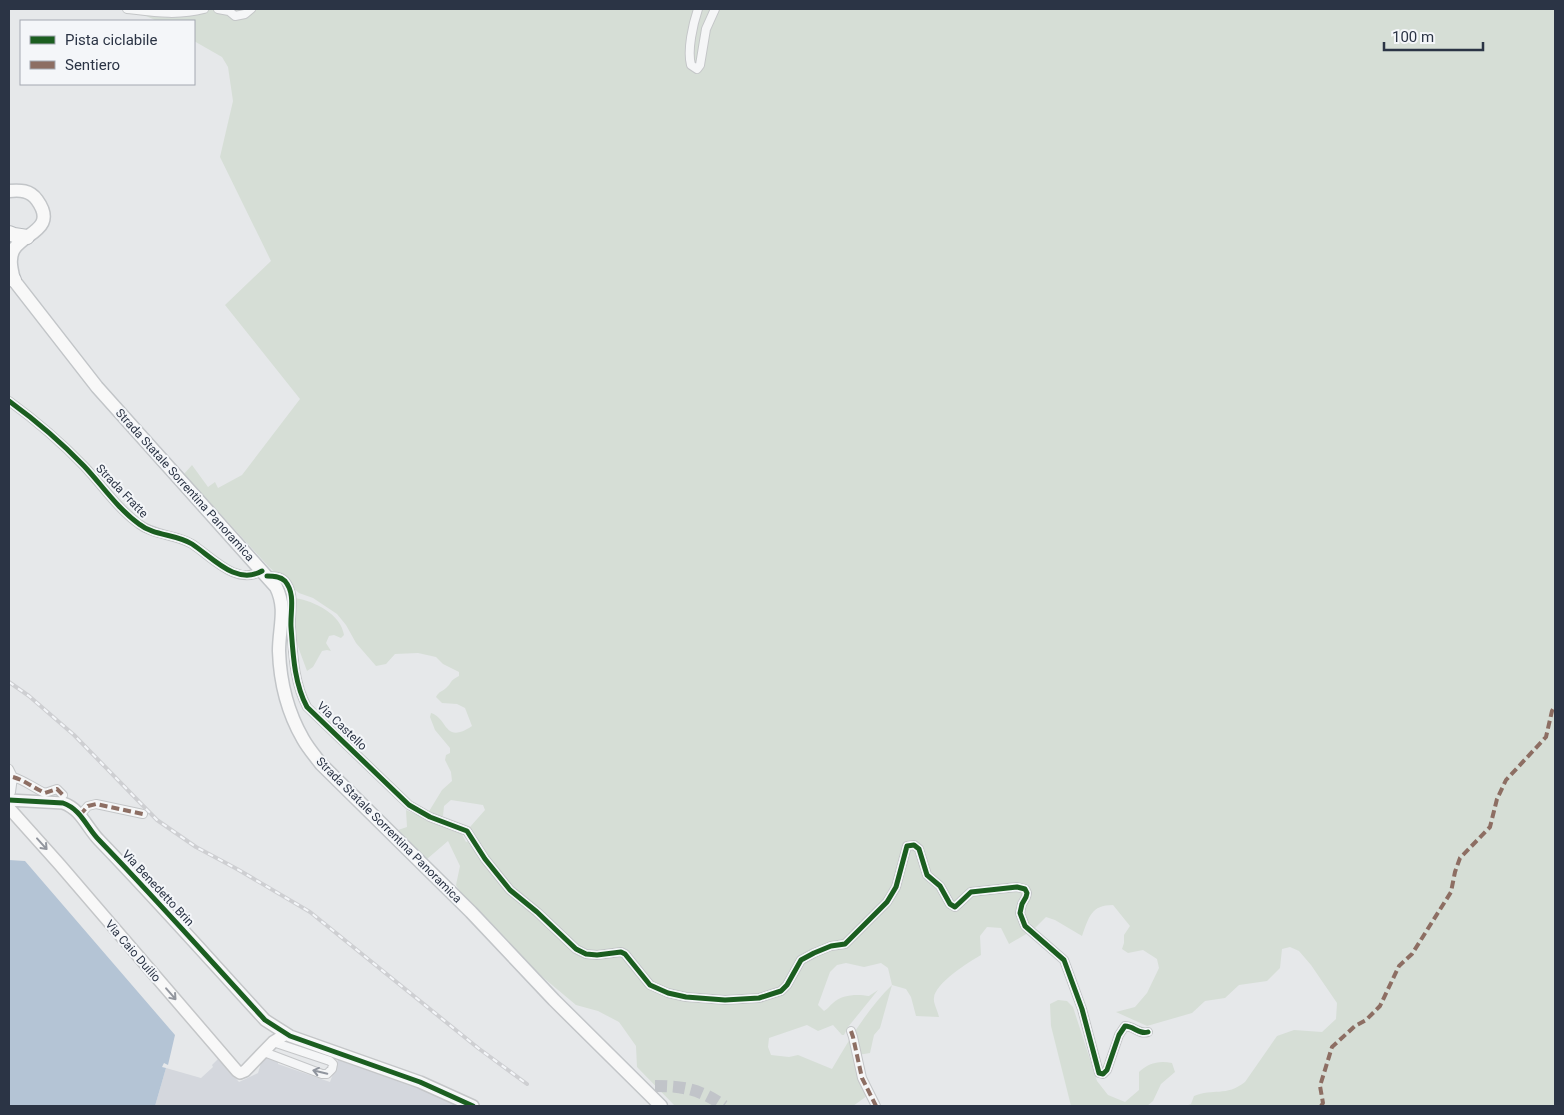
<svg xmlns="http://www.w3.org/2000/svg" width="1564" height="1115" font-family="Roboto,sans-serif">
<style>
.built{fill:#d4d7dd}
.green{fill:#d6ded6;fill-rule:evenodd}
.water{fill:#b4c4d5}
.lines{fill:none;stroke-linecap:round;stroke-linejoin:round}
.primary-tunnel{stroke:#c1c4c9;stroke-width:12;stroke-dasharray:12 6;stroke-linecap:butt}
.street-casing{stroke:#c4c6c8;stroke-width:10}
.secondary-casing{stroke:#c4c6c8;stroke-width:14}
.primary-casing{stroke:#c2c5c8;stroke-width:15}
.highway-casing{stroke:#b8bbbf;stroke-width:16}
.street{stroke:#f5f6f7;stroke-width:8}
.secondary{stroke:#f8f8f8;stroke-width:11}
.primary{stroke:#f8f8f8;stroke-width:12}
.highway{stroke:#f8f8f8;stroke-width:14}
.rail-casing{stroke:#cecfd2;stroke-width:4}
.rail{stroke:#f4f6f9;stroke-width:2;stroke-dasharray:5.5;stroke-linecap:butt}
.quiet{stroke:#8d6e63;stroke-width:4;stroke-dasharray:8 4;stroke-linecap:butt}
.cycleway-casing{stroke:#f4f6f9;stroke-width:8}
.cycleway{stroke:#1b5e20;stroke-width:5}
.oneway{stroke:#92969e}
.oneway2{stroke:#90959e}
.labels{text-anchor:middle;stroke-width:4;stroke-linejoin:round;paint-order:stroke}
.street-label{font-size:12px;fill:#2b3445;stroke:#f4f6f9}
</style>
<rect width="100%" height="100%" fill="#e6e8ea"/>
<!-- built -->
<path class="built" d="M263,1056l15,5v3l52,18 9,-25 62,21 64,28h-310l11,-38 35,10 12,-11 -1,-2 6,-6 21,23 19,-9z"/>
<!-- green -->
<path class="green" d="M131,9h1424v1097h-370l6,-2 3,-8c19,-8 32,1 51,-14l32,-46 17,-6 28,2 14,-13 1,-16 -26,-38 -12,-14 -9,-4 -8,2 -2,19 -13,13 -28,4 -14,13 -20,3 -13,12 -45,13 -31,-14 19,-5 12,-14 12,-25 -2,-9 -14,-9 -15,3 -6,-4 2,-6v-8l6,-9 -17,-21c-22,0 -24,12 -31,31l-27,-16 -9,-3 -13,13 -24,14 -8,-16 -14,-1 -7,9 1,19c-12,7 -46,28 -47,43 -1,5 4,13 5,19l-23,-1 -5,-19 -5,-8 -14,-4 -12,43 -6,7 -4,18 -18,3 15,40 -14,10h-178l-38,-39 -1,-21 -17,-24 -21,-11 -22,-6 -55,-46 -62,-68 -3,-6 4,-19 -12,-25 -21,18 -29,-29 9,-3 -1,-17 36,16 11,3 9,5 4,8 10,-4 -6,-11 15,-17 -2,-5 -32,-5 -7,6 -1,10 -5,2 -10,-5 14,-23 10,-9 -1,-9 -6,-12 1,-5 4,-2v-5l-15,-18 -5,-13 1,-4c17,5 13,32 41,13l-7,-18 -8,-4 -15,-1 -6,-6c3,-6 6,-5 10,-9 7,-6 2,-6 13,-12v-4l-16,-8 -7,-7 -18,-4 -23,1 -9,10 -10,2 -20,-23 -10,-18 -9,-11 -24,-16 -14,-5 -30,-26 -85,-93 8,-9 16,22 7,-5 3,6 24,-13 58,-76 -75,-94 46,-44 -51,-104 13,-56 -5,-34 -6,-10 -28,-16v-20h-37zM846,963l18,4 17,-4 7,5 4,17c-24,23 -43,55 -60,84l-34,-14 -9,2 -18,-2 -3,-8 1,-9 38,-13 11,6 15,-6 9,10h2l4,-8 30,-37 -9,6c-11,-2 -27,-2 -36,7 -4,3 -5,6 -9,8l-6,-6 12,-33 7,-7z
M295,598c19,3 46,16 49,37l-3,3 -7,-3 -5,1 -3,7 5,8 -4,-1 -5,1 -9,16 -6,4 -14,-38z
M1058,1000l9,1 6,6 24,74 11,14 17,7 14,-12v-18c9,-9 20,-12 33,-9l3,9 -14,12 -8,17 -6,5h-76l-20,-80 -1,-22z"/>
<!-- water -->
<path class="water" d="M9,860l16,1 150,174 -7,30 -4,-2 -2,4 4,1 -11,38h-146z"/>
<g class="lines">
<!-- primary-tunnel -->
<path class="primary-tunnel" d="M655,1086c28,0 45,3 69,20"/>
<defs>
<path id="street" d="M127,9c26,3 50,7 77,0
M218,9l11,2 6,5 10,-2 6,-5
M698,9c-5,15 -11,41 -7,56l6,4 3,-4 6,-36 9,-20
M9,401c26,19 52,41 75,65 18,19 33,42 55,58 15,12 37,10 53,20 20,13 44,42 70,27
M267,576c6,0 13,0 18,5 11,13 5,31 6,46 2,26 3,56 16,80l102,98 21,12 37,14 18,28 25,31 27,22 39,37 10,5 11,1 24,-3 4,2 25,31 18,8 18,4 39,3 34,-2 22,-7 6,-6 14,-25 13,-7 17,-7 14,-2 42,-42 9,-15 11,-41 7,-1 5,4 8,26 13,11 10,18 5,3 16,-15 46,-5 8,2 2,4 -1,4 -4,7 -2,9 5,13 39,34 18,49 17,64 4,1 4,-4 12,-35 6,-9c9,0 14,9 23,6
M9,769l4,8 -2,15 -2,2
M13,777c11,3 21,11 32,16l12,-4 6,6
M80,815l8,-9 8,-2 47,10
M851,1031l2,6 9,41 14,28
M264,1052l58,22h5l5,-5 1,-5 -3,-3 -57,-19"/>
<path id="secondary" d="M9,800l54,3c18,6 24,25 36,37 57,59 111,120 166,180l25,16 130,46 53,24
M9,808l51,57 177,206 3,2 5,-2 28,-29 13,-8"/>
<path id="primary" d="M9,191c11,-1 21,-1 28,9 21,29 -13,33 -23,49 -6,10 -2,22 0,31
M9,274l88,113 179,200c11,22 3,40 3,64 1,30 9,62 24,88 5,9 12,17 18,25l150,148 83,88 107,106"/>
<path id="highway" d="M9,233l5,2 13,2
M9,273l5,7"/>
</defs>
<!-- street casing -->
<use href="#street" class="street-casing"/>
<!-- secondary casing -->
<use href="#secondary" class="secondary-casing"/>
<!-- primary casing -->
<use href="#primary" class="primary-casing"/>
<!-- highway casing -->
<use href="#highway" class="highway-casing"/>
<!-- street -->
<use href="#street" class="street"/>
<!-- secondary -->
<use href="#secondary" class="secondary"/>
<!-- primary -->
<use href="#primary" class="primary"/>
<!-- highway -->
<use href="#highway" class="highway"/>
<defs>
<path id="rail" d="M9,682l20,14 45,39 83,85 39,27 41,22 73,43 168,136 49,36"/>
</defs>
<!-- rail casing -->
<use href="#rail" class="rail-casing"/>
<!-- rail -->
<use href="#rail" class="rail"/>
<!-- quiet -->
<path class="quiet" d="M13,777c11,3 21,11 32,16l12,-4 6,6
M80,815l8,-9 8,-2 47,10
M851,1031l2,6 9,41 14,28
M1321,1106l2,-3 -3,-17 12,-39 23,-21 11,-6 14,-14 19,-40 13,-12 39,-62 4,-20 5,-14 30,-31 7,-28 9,-19 40,-43 6,-26 3,-5"/>
<defs>
<path id="cycleway" d="M9,401c26,19 52,41 75,65 18,19 33,42 55,58 15,12 37,10 53,20 20,13 44,42 70,27
M267,576c6,0 13,0 18,5 11,13 5,31 6,46 2,26 3,56 16,80l102,98 21,12 37,14 18,28 25,31 27,22 39,37 10,5 11,1 24,-3 4,2 25,31 18,8 18,4 39,3 34,-2 22,-7 6,-6 14,-25 13,-7 17,-7 14,-2 42,-42 9,-15 11,-41 7,-1 5,4 8,26 13,11 10,18 5,3 16,-15 46,-5 8,2 2,4 -1,4 -4,7 -2,9 5,13 39,34 18,49 17,64 4,1 4,-4 12,-35 6,-9c9,0 14,9 23,6
M9,800l54,3c18,6 24,25 36,37 57,59 111,120 166,180l25,16 130,46 53,24"/>
</defs>
<!-- cycleway casing -->
<use href="#cycleway" class="cycleway-casing"/>
<!-- cycleway -->
<use href="#cycleway" class="cycleway"/>
</g>
<!-- one-way arrows -->
<defs><path id="oneway-shaft" d="M-6 0H5M1.5-3L5.5 0L1.5 3" fill="none" stroke-width="1.6" stroke-linecap="round" stroke-linejoin="round" transform="scale(1.25)"/></defs>
<g class="oneway">
<use href="#oneway-shaft" transform="translate(42 844) rotate(48)"/>
<use href="#oneway-shaft" transform="translate(171 994) rotate(49)"/>
</g>
<use class="oneway2" href="#oneway-shaft" transform="translate(320 1072) rotate(-167)"/>
<g class="labels">
<!-- street labels -->
<g class="street-label">
<text transform="translate(185 485) rotate(48)" y="4">Strada Statale Sorrentina Panoramica</text>
<text transform="translate(122 491) rotate(46)" y="4">Strada Fratte</text>
<text transform="translate(342 726) rotate(44)" y="4">Via Castello</text>
<text transform="translate(389 830) rotate(45)" y="4">Strada Statale Sorrentina Panoramica</text>
<text transform="translate(158 888) rotate(47)" y="4">Via Benedetto Brin</text>
<text transform="translate(133 951) rotate(49)" y="4">Via Caio Duilio</text>
</g>
</g>
<!-- border -->
<rect width="1564" height="1115" fill="none" stroke="#2b3445" stroke-width="20"/>
<!-- legend -->
<rect x="20" y="20" width="175" height="65" fill="#f4f6f9" stroke="#a4a8b1"/>
<rect x="30" y="36" width="25" height="8" fill="#1b5e20" stroke="#a4a8b1"/>
<text x="65" y="45" font-size="15" fill="#2b3445">Pista ciclabile</text>
<rect x="30" y="61" width="25" height="8" fill="#8d6e63" stroke="#a4a8b1"/>
<text x="65" y="70" font-size="15" fill="#2b3445">Sentiero</text>
<!-- scale -->
<path d="M1384 42v8h99v-8" fill="none" stroke="#2b3445" stroke-width="2.5"/>
<text x="1392" y="42" font-size="15" fill="#2b3445" stroke="#f4f6f9" stroke-width="4" paint-order="stroke">100 m</text>
</svg>
